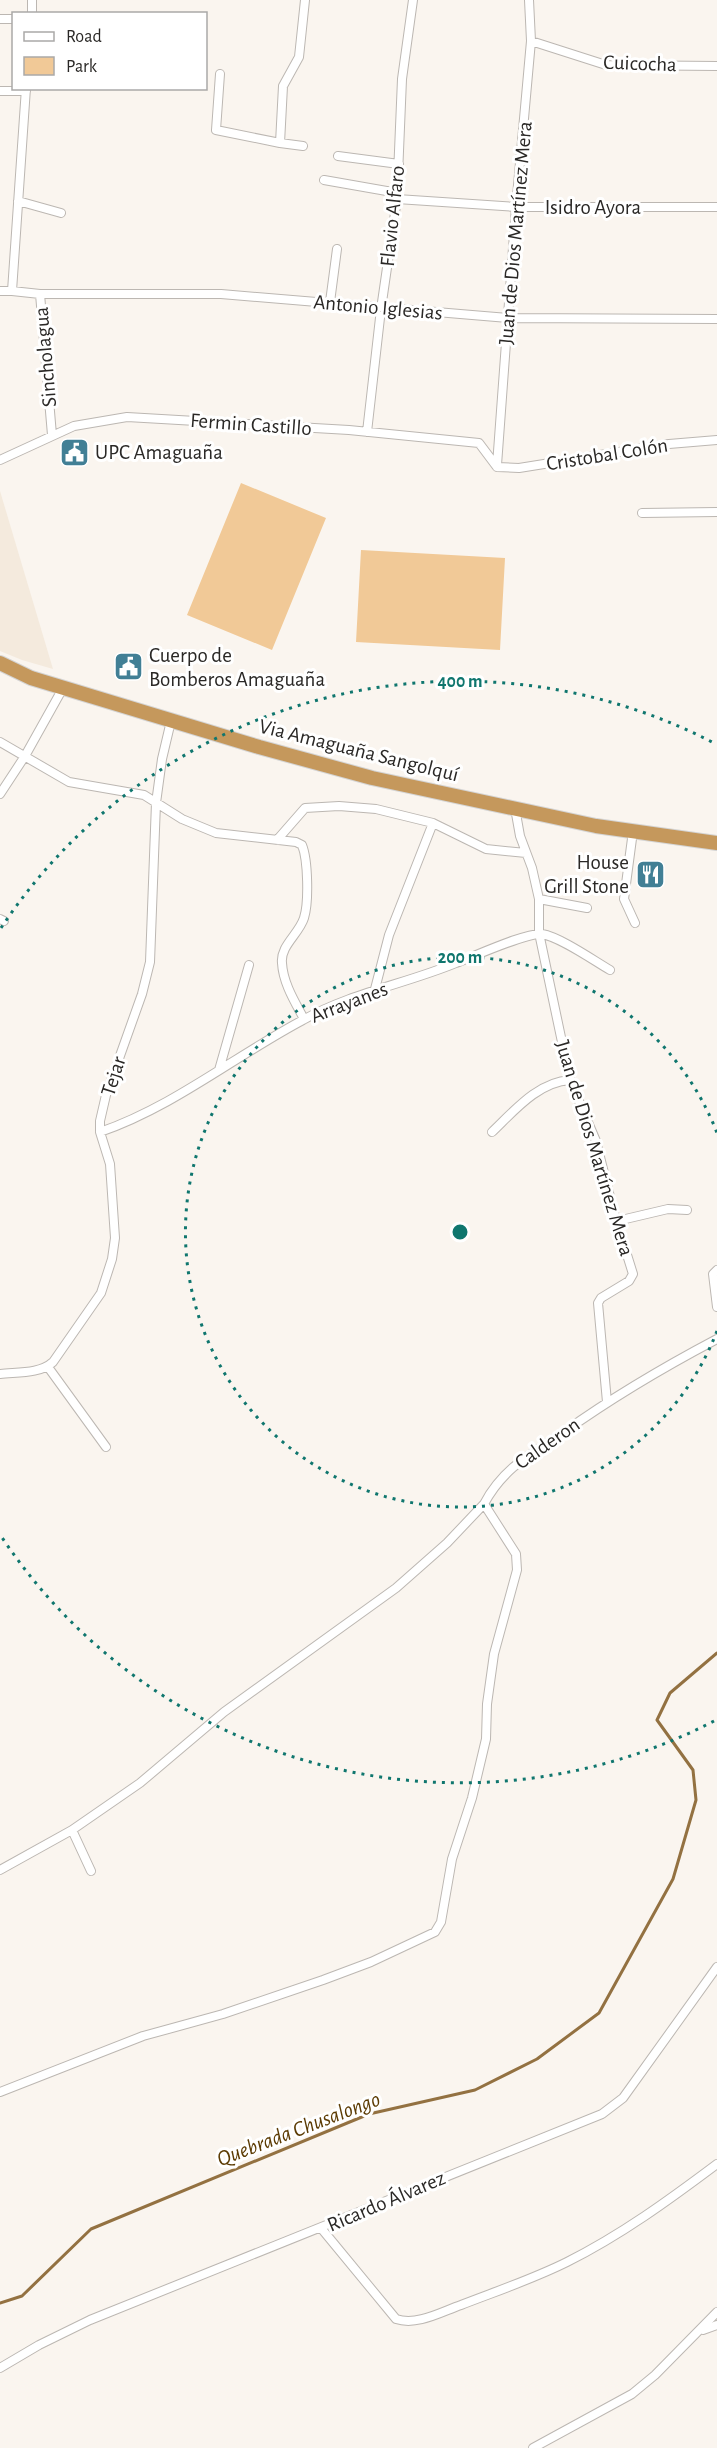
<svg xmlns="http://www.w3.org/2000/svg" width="717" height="2448" font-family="'Alegreya Sans',sans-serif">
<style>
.built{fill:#f4eadd}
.green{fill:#f1c997}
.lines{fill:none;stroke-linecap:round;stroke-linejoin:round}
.stream{stroke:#937141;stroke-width:3}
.street-casing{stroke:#bcb7b2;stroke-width:10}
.highway-casing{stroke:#d4d4d4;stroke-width:16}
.street{stroke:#fff;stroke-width:8}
.highway{stroke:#c5985c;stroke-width:14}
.ring{fill:none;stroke:#0f766e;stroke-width:3;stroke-dasharray:3 6}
.labels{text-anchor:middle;stroke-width:6;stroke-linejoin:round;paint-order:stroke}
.street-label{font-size:21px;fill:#2a2826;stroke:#fff}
.poi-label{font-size:21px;fill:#2a2826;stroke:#fff;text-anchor:start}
.water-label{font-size:22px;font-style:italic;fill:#5c3b03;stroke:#fff}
.centre{fill:#0f766e;stroke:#fff;stroke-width:3}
.ring-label{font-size:18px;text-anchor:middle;font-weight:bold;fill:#0f766e;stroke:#fff;stroke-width:6;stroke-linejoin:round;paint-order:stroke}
</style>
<rect width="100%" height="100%" fill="#faf5ef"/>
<!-- built -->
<path class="built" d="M0,491l53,178 -31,-9 -22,-9z"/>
<!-- green -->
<path class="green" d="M241,483l85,35 -54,132 -85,-35z
M361,550l144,8 -5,92 -144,-8z"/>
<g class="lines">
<!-- stream -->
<path class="stream" d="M0,2303l22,-7 69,-67 278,-115 106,-24 62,-31 62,-46 74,-134 23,-79 -3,-30 -36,-50 13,-27 47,-40"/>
<defs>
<path id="street" d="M32,14v-14
M0,19h14
M531,41l75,24 111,1
M220,74l-4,56 64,13 23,3
M26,88l-14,203 28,3 12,141
M0,91h26
M280,143l3,-57 16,-29 6,-57
M338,156l61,8
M324,180l74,13
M397,199l119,8h201
M18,201l43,12
M0,291h12
M40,294h181l287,24 209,1
M330,302l7,-53
M367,432l14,-123 16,-110 5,-120 11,-79
M0,460l74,-34 53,-9 222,13 130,13 18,24
M497,465l19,-258 15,-166 -2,-41
M497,467l22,1 150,-24 48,-4
M642,513l75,-1
M0,742l69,40 75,13 38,24 34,14 80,9 6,3c6,15 7,57 2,73 -5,16 -24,28 -22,45 1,20 13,39 22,56
M0,794l25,-38 38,-68
M515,808l5,28 12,32 7,31v34l31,147 26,61 18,72 19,61 -4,7 -28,17 -3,5 9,99
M633,831l-9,68 11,24
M277,840l28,-32 34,-2 37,3 57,14 53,26 40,4
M539,899l48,9
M0,919l4,2
M375,989l14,-54 44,-112
M219,1070l30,-105
M100,1132c73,-25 135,-76 203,-112 48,-27 102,-36 153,-57 17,-6 71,-31 86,-29 18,3 51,26 68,36
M492,1132c22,-21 46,-50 78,-52
M617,1221l51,-12 19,1
M717,1270l-4,4 4,33
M48,1367l58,80
M0,1374c17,-2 40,0 53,-12l48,-69 11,-34 3,-21 -5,-74 -10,-32v-11l6,-26 36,-101 8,-32 6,-159 6,-44 9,-38
M72,1830l19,41
M0,1870l72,-40 68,-47 84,-71 172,-124 51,-45 37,-39
M0,2092l143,-56 80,-22 100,-34 48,-18 64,-30 6,-10 11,-63 20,-61 14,-59 1,-35 7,-50 23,-84 -1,-16 -32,-50c19,-36 47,-50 80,-72 49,-35 100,-65 153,-93
M321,2228l75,91c21,7 45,-7 65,-14 36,-14 72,-26 106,-43 54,-27 102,-62 150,-98
M703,2330l14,-5
M0,2368l39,-23 51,-25 512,-206 21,-16 94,-131
M533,2448l99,-54 23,-19 62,-63"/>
<path id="highway" d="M0,663l31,15 228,69 113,31 224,48 121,17"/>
</defs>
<!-- street casing -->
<use href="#street" class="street-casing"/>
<!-- highway casing -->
<use href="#highway" class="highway-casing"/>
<!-- street -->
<use href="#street" class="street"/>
<!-- highway -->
<use href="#highway" class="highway"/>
</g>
<!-- distance rings -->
<g class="ring">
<path d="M717 1331A275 275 0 1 1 717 1133"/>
<path d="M714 1721A551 551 0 0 1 1 1536M1 928A551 551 0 0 1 714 743"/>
</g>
<!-- icons -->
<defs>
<symbol id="civic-square" viewBox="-11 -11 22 22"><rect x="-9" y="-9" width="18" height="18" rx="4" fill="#417f95" stroke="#fff"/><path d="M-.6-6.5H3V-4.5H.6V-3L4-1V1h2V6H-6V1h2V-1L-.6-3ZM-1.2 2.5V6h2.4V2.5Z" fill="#fff"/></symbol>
<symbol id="restaurant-square" viewBox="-11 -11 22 22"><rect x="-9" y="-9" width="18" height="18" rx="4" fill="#417f95" stroke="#fff"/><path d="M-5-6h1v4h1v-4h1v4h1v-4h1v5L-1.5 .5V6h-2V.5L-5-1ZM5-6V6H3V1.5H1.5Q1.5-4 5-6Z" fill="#fff"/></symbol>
</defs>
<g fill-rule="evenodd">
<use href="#civic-square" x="58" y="436" width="33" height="33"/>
<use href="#civic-square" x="112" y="650" width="33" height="33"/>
<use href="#restaurant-square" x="634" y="858" width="33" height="33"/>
</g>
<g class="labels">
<!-- street labels -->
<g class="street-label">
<text transform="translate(640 63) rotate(2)" y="7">Cuicocha</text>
<text x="593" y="214">Isidro Ayora</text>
<text transform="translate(392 216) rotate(-84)" y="7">Flavio Alfaro</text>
<text transform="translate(515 233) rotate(-85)" y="7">Juan de Dios Martínez Mera</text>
<text transform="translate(378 307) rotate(5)" y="7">Antonio Iglesias</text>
<text transform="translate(45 357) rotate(-95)" y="7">Sincholagua</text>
<text transform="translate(251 424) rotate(4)" y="7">Fermin Castillo</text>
<text transform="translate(607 454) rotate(-9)" y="7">Cristobal Colón</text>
<text transform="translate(359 750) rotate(14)" y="7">Via Amaguaña Sangolquí</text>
<text transform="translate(349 1002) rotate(-21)" y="7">Arrayanes</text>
<text transform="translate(113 1076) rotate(-72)" y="7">Tejar</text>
<text transform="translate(595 1148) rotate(73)" y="7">Juan de Dios Martínez Mera</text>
<text transform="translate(547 1443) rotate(-35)" y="7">Calderon</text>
<text transform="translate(386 2201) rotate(-23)" y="7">Ricardo Álvarez</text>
</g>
<!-- poi labels -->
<g class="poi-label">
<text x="95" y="459">UPC Amaguaña</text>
<text x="149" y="662">Cuerpo de<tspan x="149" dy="24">Bomberos Amaguaña</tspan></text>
<text x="629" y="869" text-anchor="end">House<tspan x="629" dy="24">Grill Stone</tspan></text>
</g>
<!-- water labels -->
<g class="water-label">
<text transform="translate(298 2128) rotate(-21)" y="8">Quebrada Chusalongo</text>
</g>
</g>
<circle cx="460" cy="1232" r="9" class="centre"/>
<g class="ring-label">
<text x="460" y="687">400 m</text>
<text x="460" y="963">200 m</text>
</g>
<!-- legend -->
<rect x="12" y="12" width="195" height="78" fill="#ffffff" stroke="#aaa9a8" stroke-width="1.5"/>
<rect x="24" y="32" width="30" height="9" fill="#ffffff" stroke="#aaa9a8" stroke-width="1.5"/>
<text x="66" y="42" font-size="18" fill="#2a2826">Road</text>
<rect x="24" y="57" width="30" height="18" fill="#f1c997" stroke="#aaa9a8" stroke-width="1.5"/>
<text x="66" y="72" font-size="18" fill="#2a2826">Park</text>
</svg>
